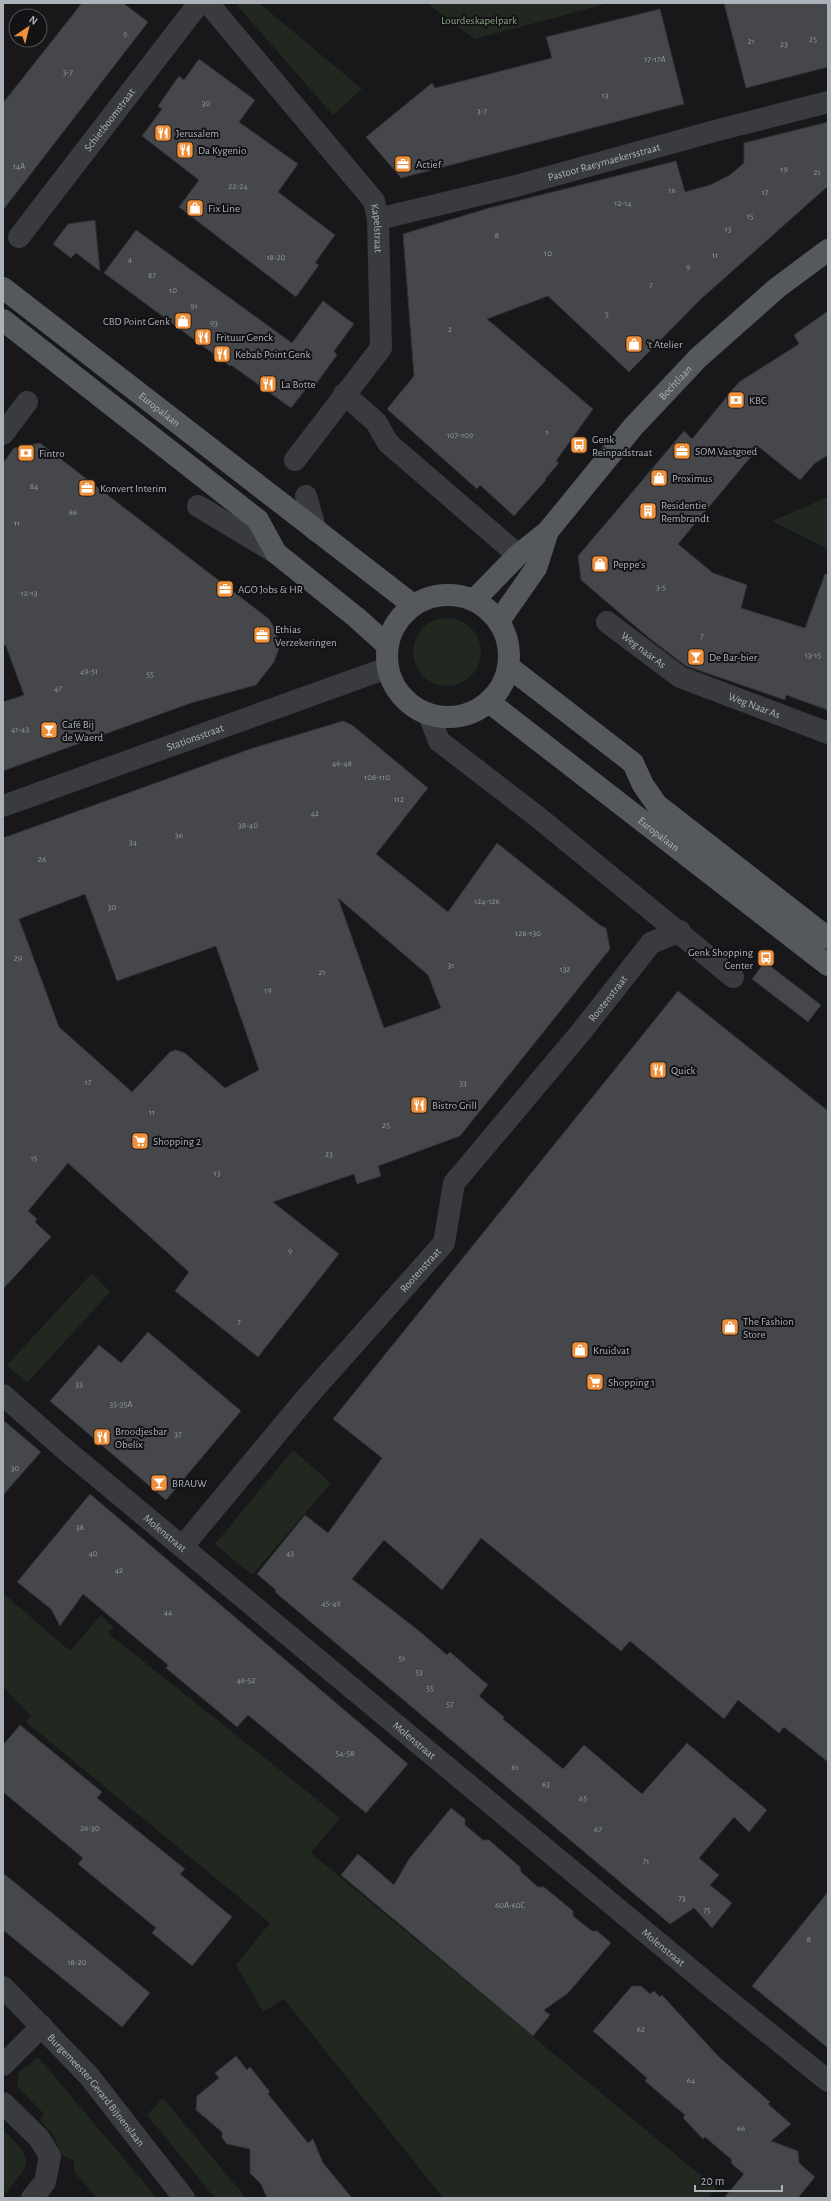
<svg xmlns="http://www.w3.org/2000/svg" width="831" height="2201" font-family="'Alegreya Sans',sans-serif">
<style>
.green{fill:#202820}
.building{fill:#45474a;stroke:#323336;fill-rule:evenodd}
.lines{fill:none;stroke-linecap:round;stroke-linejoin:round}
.minor{stroke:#393b3f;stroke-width:22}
.major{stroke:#55595e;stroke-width:22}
.labels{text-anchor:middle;stroke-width:4;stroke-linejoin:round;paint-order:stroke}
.number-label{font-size:9px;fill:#92979e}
.park-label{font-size:11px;fill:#87a482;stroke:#131315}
.street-label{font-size:11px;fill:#abb2ba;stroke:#131315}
.poi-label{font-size:11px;fill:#abb2ba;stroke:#131315;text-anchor:start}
</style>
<rect width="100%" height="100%" fill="#18181a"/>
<!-- green -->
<path class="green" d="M235,3h24l103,86 -29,26z
M427,3h182l-134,36z
M828,497v52l-56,-28z
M413 652a34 34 0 1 1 68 0a34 34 0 1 1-68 0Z
M92,1273l18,19 -83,91 -20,-18z
M293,1450l38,33 -79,92 -37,-31z
M3,1593l67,58 31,-36 12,12 -5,6 232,185 -29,35 405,335 -9,10h-264l-159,-199 -21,13 -27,-47 34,-42 -244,-201 5,-6 -28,-29z
M38,2057l119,141h-60l-23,-26v-11l-13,-7 -7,-18 -14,-16 4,-6 -27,-28 2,-14z
M163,2098l83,100h-31l-68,-83z
M3,2130c34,32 27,33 0,66z"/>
<!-- building -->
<path class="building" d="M82,3h41l25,19 -145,188v-107z
M724,3h104v64l-82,21z
M660,9l24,95 -283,74 -35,-41 66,-54 3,5 117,-30 -6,-21z
M199,59l56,41 -16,22 59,42 -20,28 57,43 -20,28 4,2 -23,32 -117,-90 20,-27 -57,-44 20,-27 -4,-3 21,-30 5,4z
M828,122v64l-127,113 -72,73 -81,-76 -61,23 106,90 -37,52 3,2 -14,16 1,1 -32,36 -34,-31 -3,4 -90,-80 27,-33 -11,-142 86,-26 187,-47 9,31 25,-7 20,-10 14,-12v-20z
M95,220l5,51 -24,-18 -5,5 -18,-14 15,-20z
M136,230l156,113 31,-42 31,23 -20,27 3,4 -21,29 -4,-3 -21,27 -60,-43 -1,1 -126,-93z
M828,311v144l-14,9 -14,16 -41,-33 -81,97 35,29 34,12 -6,23 64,20 20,-54 3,1v135l-42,-15 -1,5 -99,-34 -37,-28 -68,-58 -3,-24 106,-125 8,8 47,-57 60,-38 -5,-9z
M40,443l229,176 7,12 3,17 -5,14 -18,23 -65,18 -188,68v-69l21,-7 -18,-49 -3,-1v-182l11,-15z
M343,721l9,4 76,63 -52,66 72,58 49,-69 104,83 5,2 4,21 -150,187 -82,30 3,10 -24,8 -3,-10 -81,28 66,52 -81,103 -83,-66 14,-19 -121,-109 -40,48 9,8 -2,3 16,15 -48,52v-451l247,-89zM85,894l32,87 99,-35 43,124 -34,18 -40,-35 -9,-3 -6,2 -38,40 -73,-65 -40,-108zM338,898l90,77 13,33 -57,20z
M765,962l56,43 -13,17 -56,-43z
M678,991l150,120v651l-44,-35 -5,6 -41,-33 -14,19 -94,-78 -9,10 -140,-113 -39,52 -58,-50 -32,39 66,51 29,25 3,-3 38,33 -9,11 25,21 -1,2 60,50 21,-24 58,49 45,-51 80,67 -18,22 -15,-15 -35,41 20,17 -9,10 22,18 -20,25 -18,-20 -24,16 -395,-332 1,-2 -19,-16 48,-59 23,18 54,-75 -49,-39z
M148,1332l93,79 -75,89 -116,-99 49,-56 22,18z
M3,1420l38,32 -38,43z
M90,1494l318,270 -42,49 -118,-98 -11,12 -71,-59 2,-3 -85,-71 -23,32 -9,-17 -34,-27z
M20,1725l82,67 -5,6 88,71 -5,5 52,43 -40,49 -40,-33 4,-5 -78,-64 5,-6 -80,-66v-47z
M451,1808l14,11v6l18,15h6l31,27 1,5 17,15h6l29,24v5l19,15h5l14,12 -43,50 -24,17 6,5 -17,21 -192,-161 17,-21 36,31 15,-26z
M3,1873l147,120 -28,34 -119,-97z
M828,1892v156l-76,-62z
M632,1986h9l9,8 4,-3 6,6 2,-2 56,61 52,46 -2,2 23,20 -20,17 27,10 1,12 16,14 -17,21h-74l20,-24 -12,-10 -1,-5 -26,-22 -2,2 -20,-21 2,-3 -40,-34 2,-3 -54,-47z
M236,2056l11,14 3,-3 20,25 -2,2 40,49 5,-4 10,24 29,35h-85l-6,-14 -11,-11v-24l-23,-5 -5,-6v-6l-26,-22 1,-14 22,-18 -4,-5z"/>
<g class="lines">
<!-- minor -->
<g class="minor">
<path id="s1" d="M208,3l166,198 4,18 3,129 -86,112"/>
<path id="s2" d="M378,219l134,-32 210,-58 106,-27"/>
<path id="s3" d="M19,237l180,-234"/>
<path d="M344,394l32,28 12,21 130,112"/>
<path d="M3,434l24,-32"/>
<path d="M306,496l10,35"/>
<path d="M198,506l78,47"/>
<path id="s4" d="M607,622l73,55 148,56"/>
<path d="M429,715l10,26 100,77 194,159"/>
<path id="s5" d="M3,806l384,-138"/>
<path id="s6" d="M3,1395l59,52 652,542 114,92"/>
<path id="s7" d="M183,1546l124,-149 137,-154 10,-60 127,-151 70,-89 29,-12"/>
<path id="s8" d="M3,1987l86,89 95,122"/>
<path d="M3,2065l39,-39"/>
<path d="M3,2103l36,35 11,18 -5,26 -13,16"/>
</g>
<!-- major -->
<g class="major">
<path id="s9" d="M3,288l410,317"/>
<path d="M3,320l255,200 18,33 81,65 30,27"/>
<circle cx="448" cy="656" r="61"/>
<path id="s10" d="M474,600l44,-45 30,-24 85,-104 65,-69 79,-70 51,-38"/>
<path d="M499,621l37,-53 12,-37"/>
<path d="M509,667l124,96 10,22 14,20 171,133"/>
<path id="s11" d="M489,702l339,263"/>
</g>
</g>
<!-- icons -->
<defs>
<symbol id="restaurant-square" viewBox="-11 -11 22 22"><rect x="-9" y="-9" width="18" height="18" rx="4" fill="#ef903c" stroke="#131315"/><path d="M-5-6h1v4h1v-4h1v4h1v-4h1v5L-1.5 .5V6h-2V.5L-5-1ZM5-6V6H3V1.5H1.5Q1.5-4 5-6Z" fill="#fff"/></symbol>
<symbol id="office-square" viewBox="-11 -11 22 22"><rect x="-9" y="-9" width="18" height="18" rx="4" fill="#ef903c" stroke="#131315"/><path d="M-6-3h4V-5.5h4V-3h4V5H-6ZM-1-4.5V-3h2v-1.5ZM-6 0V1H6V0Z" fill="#fff"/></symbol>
<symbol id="shop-square" viewBox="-11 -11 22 22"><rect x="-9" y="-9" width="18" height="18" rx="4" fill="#ef903c" stroke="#131315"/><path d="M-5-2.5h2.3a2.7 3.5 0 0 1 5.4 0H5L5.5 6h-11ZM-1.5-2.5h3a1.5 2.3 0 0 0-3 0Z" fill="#fff"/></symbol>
<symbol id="bank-square" viewBox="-11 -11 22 22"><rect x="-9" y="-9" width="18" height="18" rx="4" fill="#ef903c" stroke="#131315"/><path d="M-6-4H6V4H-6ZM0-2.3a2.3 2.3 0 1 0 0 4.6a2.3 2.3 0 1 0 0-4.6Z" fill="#fff"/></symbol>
<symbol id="bus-square" viewBox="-11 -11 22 22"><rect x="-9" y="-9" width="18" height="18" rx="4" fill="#ef903c" stroke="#131315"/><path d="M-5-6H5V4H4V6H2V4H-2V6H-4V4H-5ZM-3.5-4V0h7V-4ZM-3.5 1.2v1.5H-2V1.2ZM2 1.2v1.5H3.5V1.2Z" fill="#fff"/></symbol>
<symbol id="building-square" viewBox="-11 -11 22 22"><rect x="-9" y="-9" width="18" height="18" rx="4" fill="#ef903c" stroke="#131315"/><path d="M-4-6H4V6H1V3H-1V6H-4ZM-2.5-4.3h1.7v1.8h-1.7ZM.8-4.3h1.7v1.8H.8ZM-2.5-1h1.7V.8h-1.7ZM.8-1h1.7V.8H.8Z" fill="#fff"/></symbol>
<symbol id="bar-square" viewBox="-11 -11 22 22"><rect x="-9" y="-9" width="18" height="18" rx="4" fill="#ef903c" stroke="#131315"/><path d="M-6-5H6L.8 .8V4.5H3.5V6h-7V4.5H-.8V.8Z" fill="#fff"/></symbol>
<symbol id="supermarket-square" viewBox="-11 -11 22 22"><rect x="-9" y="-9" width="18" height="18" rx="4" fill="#ef903c" stroke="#131315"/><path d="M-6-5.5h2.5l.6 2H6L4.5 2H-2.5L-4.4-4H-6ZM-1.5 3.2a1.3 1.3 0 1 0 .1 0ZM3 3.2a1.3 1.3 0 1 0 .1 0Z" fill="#fff"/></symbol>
</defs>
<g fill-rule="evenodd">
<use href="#restaurant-square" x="153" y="123" width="20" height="20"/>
<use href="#restaurant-square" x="175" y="140" width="20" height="20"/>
<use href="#office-square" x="393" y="154" width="20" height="20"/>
<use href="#shop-square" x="185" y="198" width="20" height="20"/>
<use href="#shop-square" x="173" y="311" width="20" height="20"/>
<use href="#restaurant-square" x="193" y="327" width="20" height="20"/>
<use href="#shop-square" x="624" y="334" width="20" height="20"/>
<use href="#restaurant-square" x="212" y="344" width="20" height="20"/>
<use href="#restaurant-square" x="258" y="374" width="20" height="20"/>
<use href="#bank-square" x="726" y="390" width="20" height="20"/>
<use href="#bus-square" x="569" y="435" width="20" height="20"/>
<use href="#office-square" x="672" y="441" width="20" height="20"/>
<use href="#bank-square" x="16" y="443" width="20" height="20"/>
<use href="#shop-square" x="649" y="468" width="20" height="20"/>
<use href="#office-square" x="77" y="478" width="20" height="20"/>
<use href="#building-square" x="638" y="501" width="20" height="20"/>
<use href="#shop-square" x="590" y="554" width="20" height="20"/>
<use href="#office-square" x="215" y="579" width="20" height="20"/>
<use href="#office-square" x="252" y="625" width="20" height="20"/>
<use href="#bar-square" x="686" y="647" width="20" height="20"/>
<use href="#bar-square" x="39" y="720" width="20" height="20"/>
<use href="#bus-square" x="756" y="948" width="20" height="20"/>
<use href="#restaurant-square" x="648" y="1060" width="20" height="20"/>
<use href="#restaurant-square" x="409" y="1095" width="20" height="20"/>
<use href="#supermarket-square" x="130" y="1131" width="20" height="20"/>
<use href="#shop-square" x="720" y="1317" width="20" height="20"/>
<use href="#shop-square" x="570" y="1340" width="20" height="20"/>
<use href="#supermarket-square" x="585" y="1372" width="20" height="20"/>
<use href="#restaurant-square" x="92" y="1427" width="20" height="20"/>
<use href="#bar-square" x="149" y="1473" width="20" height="20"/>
</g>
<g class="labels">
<!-- number labels -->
<g class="number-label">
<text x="125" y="37">9</text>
<text x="813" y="42">25</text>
<text x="751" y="44">21</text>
<text x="784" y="47">23</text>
<text x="655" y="62">17-17A</text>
<text x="68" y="75">3-7</text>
<text x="605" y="98">13</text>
<text x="206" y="106">30</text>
<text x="482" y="114">3-7</text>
<text x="19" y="169">14A</text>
<text x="784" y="172">19</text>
<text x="817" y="175">21</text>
<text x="238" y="189">22-24</text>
<text x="672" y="193">16</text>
<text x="765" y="195">17</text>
<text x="623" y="206">12-14</text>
<text x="750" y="219">15</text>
<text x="728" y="232">13</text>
<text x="497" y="238">8</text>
<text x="548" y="256">10</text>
<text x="715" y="258">11</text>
<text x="276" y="260">18-20</text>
<text x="130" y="262">4</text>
<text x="688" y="270">9</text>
<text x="152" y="278">87</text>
<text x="651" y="288">7</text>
<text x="173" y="293">10</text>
<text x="194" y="309">91</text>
<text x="607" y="317">5</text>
<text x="214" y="326">93</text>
<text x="450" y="332">2</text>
<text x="547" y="435">1</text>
<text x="460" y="438">107-109</text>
<text x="34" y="489">84</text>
<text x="73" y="515">86</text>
<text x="17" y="526">11</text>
<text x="661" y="590">3-5</text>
<text x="29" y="596">12-13</text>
<text x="702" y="639">7</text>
<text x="813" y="658">13-15</text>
<text x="89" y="674">49-51</text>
<text x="150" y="677">55</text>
<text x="58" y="691">47</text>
<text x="20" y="732">41-43</text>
<text x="342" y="766">46-48</text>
<text x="377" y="780">108-110</text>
<text x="399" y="802">112</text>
<text x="315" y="816">42</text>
<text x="248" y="828">38-40</text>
<text x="179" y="838">36</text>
<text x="133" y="845">34</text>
<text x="42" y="862">26</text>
<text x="487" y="904">124-126</text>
<text x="112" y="910">30</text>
<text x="528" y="936">128-130</text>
<text x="18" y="961">29</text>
<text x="451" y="968">31</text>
<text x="565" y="972">132</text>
<text x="322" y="975">21</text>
<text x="268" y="993">19</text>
<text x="88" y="1085">17</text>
<text x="463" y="1086">33</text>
<text x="152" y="1115">11</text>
<text x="386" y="1128">25</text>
<text x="329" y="1157">23</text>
<text x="34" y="1161">15</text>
<text x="217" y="1176">13</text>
<text x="290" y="1254">9</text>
<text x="239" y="1325">7</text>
<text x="79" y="1387">33</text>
<text x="121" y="1407">35-35A</text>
<text x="178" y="1437">37</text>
<text x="15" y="1471">30</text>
<text x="80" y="1530">38</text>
<text x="93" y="1556">40</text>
<text x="290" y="1556">43</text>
<text x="119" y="1573">42</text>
<text x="331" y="1606">45-49</text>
<text x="168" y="1615">44</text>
<text x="402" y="1661">51</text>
<text x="419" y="1675">53</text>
<text x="246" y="1683">46-52</text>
<text x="430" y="1691">55</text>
<text x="450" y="1707">57</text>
<text x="345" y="1756">54-58</text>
<text x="515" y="1770">61</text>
<text x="546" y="1787">63</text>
<text x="583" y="1801">65</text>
<text x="90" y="1831">26-30</text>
<text x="598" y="1832">67</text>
<text x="646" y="1864">71</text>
<text x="682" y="1901">73</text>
<text x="510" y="1908">60A-60C</text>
<text x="707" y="1913">75</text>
<text x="809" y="1942">8</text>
<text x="77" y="1965">18-20</text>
<text x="641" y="2032">62</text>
<text x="691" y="2083">64</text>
<text x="741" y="2131">66</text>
</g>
<!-- park labels -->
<g class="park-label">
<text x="479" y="24">Lourdeskapelpark</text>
</g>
<!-- street labels -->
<g class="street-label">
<text dy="4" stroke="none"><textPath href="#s3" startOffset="148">Schietboomstraat</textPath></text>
<text dy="4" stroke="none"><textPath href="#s2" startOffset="233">Pastoor Raeymaekersstraat</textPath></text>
<text dy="4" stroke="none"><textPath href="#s1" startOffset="286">Kapelstraat</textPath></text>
<text dy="4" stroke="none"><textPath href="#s10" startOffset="297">Bochtlaan</textPath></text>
<text dy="4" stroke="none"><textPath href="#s9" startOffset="198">Europalaan</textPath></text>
<text dy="4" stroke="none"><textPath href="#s4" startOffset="46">Weg naar As</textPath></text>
<text dy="4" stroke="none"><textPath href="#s4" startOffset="171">Weg Naar As</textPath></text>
<text dy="4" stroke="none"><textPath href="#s5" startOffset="204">Stationsstraat</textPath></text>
<text dy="4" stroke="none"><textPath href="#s11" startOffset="215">Europalaan</textPath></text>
<text dy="4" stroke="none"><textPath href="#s7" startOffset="701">Rootenstraat</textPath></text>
<text dy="4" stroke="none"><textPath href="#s7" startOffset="364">Rootenstraat</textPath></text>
<text dy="4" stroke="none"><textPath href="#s6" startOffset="213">Molenstraat</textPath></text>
<text dy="4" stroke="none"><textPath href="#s6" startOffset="537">Molenstraat</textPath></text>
<text dy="4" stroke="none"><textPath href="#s6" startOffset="861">Molenstraat</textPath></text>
<text dy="4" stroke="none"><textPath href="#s8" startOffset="139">Burgemeester Gerard Bijnenslaan</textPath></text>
</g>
<!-- poi labels -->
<g class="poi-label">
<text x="176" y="137">Jerusalem</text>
<text x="198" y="154">Da Kygenio</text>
<text x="416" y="168">Actief</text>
<text x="208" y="212">Fix Line</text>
<text x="170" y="325" text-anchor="end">CBD Point Genk</text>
<text x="216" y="341">Frituur Genck</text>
<text x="647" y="348">'t Atelier</text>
<text x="235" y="358">Kebab Point Genk</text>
<text x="281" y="388">La Botte</text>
<text x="749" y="404">KBC</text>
<text x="592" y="443">Genk<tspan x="592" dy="13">Reinpadstraat</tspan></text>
<text x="695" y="455">SOM Vastgoed</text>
<text x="39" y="457">Fintro</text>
<text x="672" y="482">Proximus</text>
<text x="100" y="492">Konvert Interim</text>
<text x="661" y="509">Residentie<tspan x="661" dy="13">Rembrandt</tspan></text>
<text x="613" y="568">Peppe's</text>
<text x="238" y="593">AGO Jobs &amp; HR</text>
<text x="275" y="633">Ethias<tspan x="275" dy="13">Verzekeringen</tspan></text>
<text x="709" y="661">De Bar-bier</text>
<text x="62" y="728">Café Bij<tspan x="62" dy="13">de Waerd</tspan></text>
<text x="753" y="956" text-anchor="end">Genk Shopping<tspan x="753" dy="13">Center</tspan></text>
<text x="671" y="1074">Quick</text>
<text x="432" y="1109">Bistro Grill</text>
<text x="153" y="1145">Shopping 2</text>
<text x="743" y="1325">The Fashion<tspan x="743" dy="13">Store</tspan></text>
<text x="593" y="1354">Kruidvat</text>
<text x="608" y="1386">Shopping 1</text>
<text x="115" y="1435">Broodjesbar<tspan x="115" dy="13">Obelix</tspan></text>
<text x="172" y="1487">BRAUW</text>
</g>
</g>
<!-- border -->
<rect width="831" height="2201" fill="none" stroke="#abb2ba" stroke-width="8"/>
<!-- north arrow -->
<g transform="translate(28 28) rotate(35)"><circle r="19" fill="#131315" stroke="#505357"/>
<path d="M0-3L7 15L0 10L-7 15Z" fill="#ef903c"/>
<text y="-6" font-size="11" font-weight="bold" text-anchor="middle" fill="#abb2ba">N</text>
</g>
<!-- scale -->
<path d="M695 2185v6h87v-6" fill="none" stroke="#abb2ba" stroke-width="2"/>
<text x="701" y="2185" font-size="12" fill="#abb2ba" stroke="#131315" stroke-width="3" paint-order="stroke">20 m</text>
</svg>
